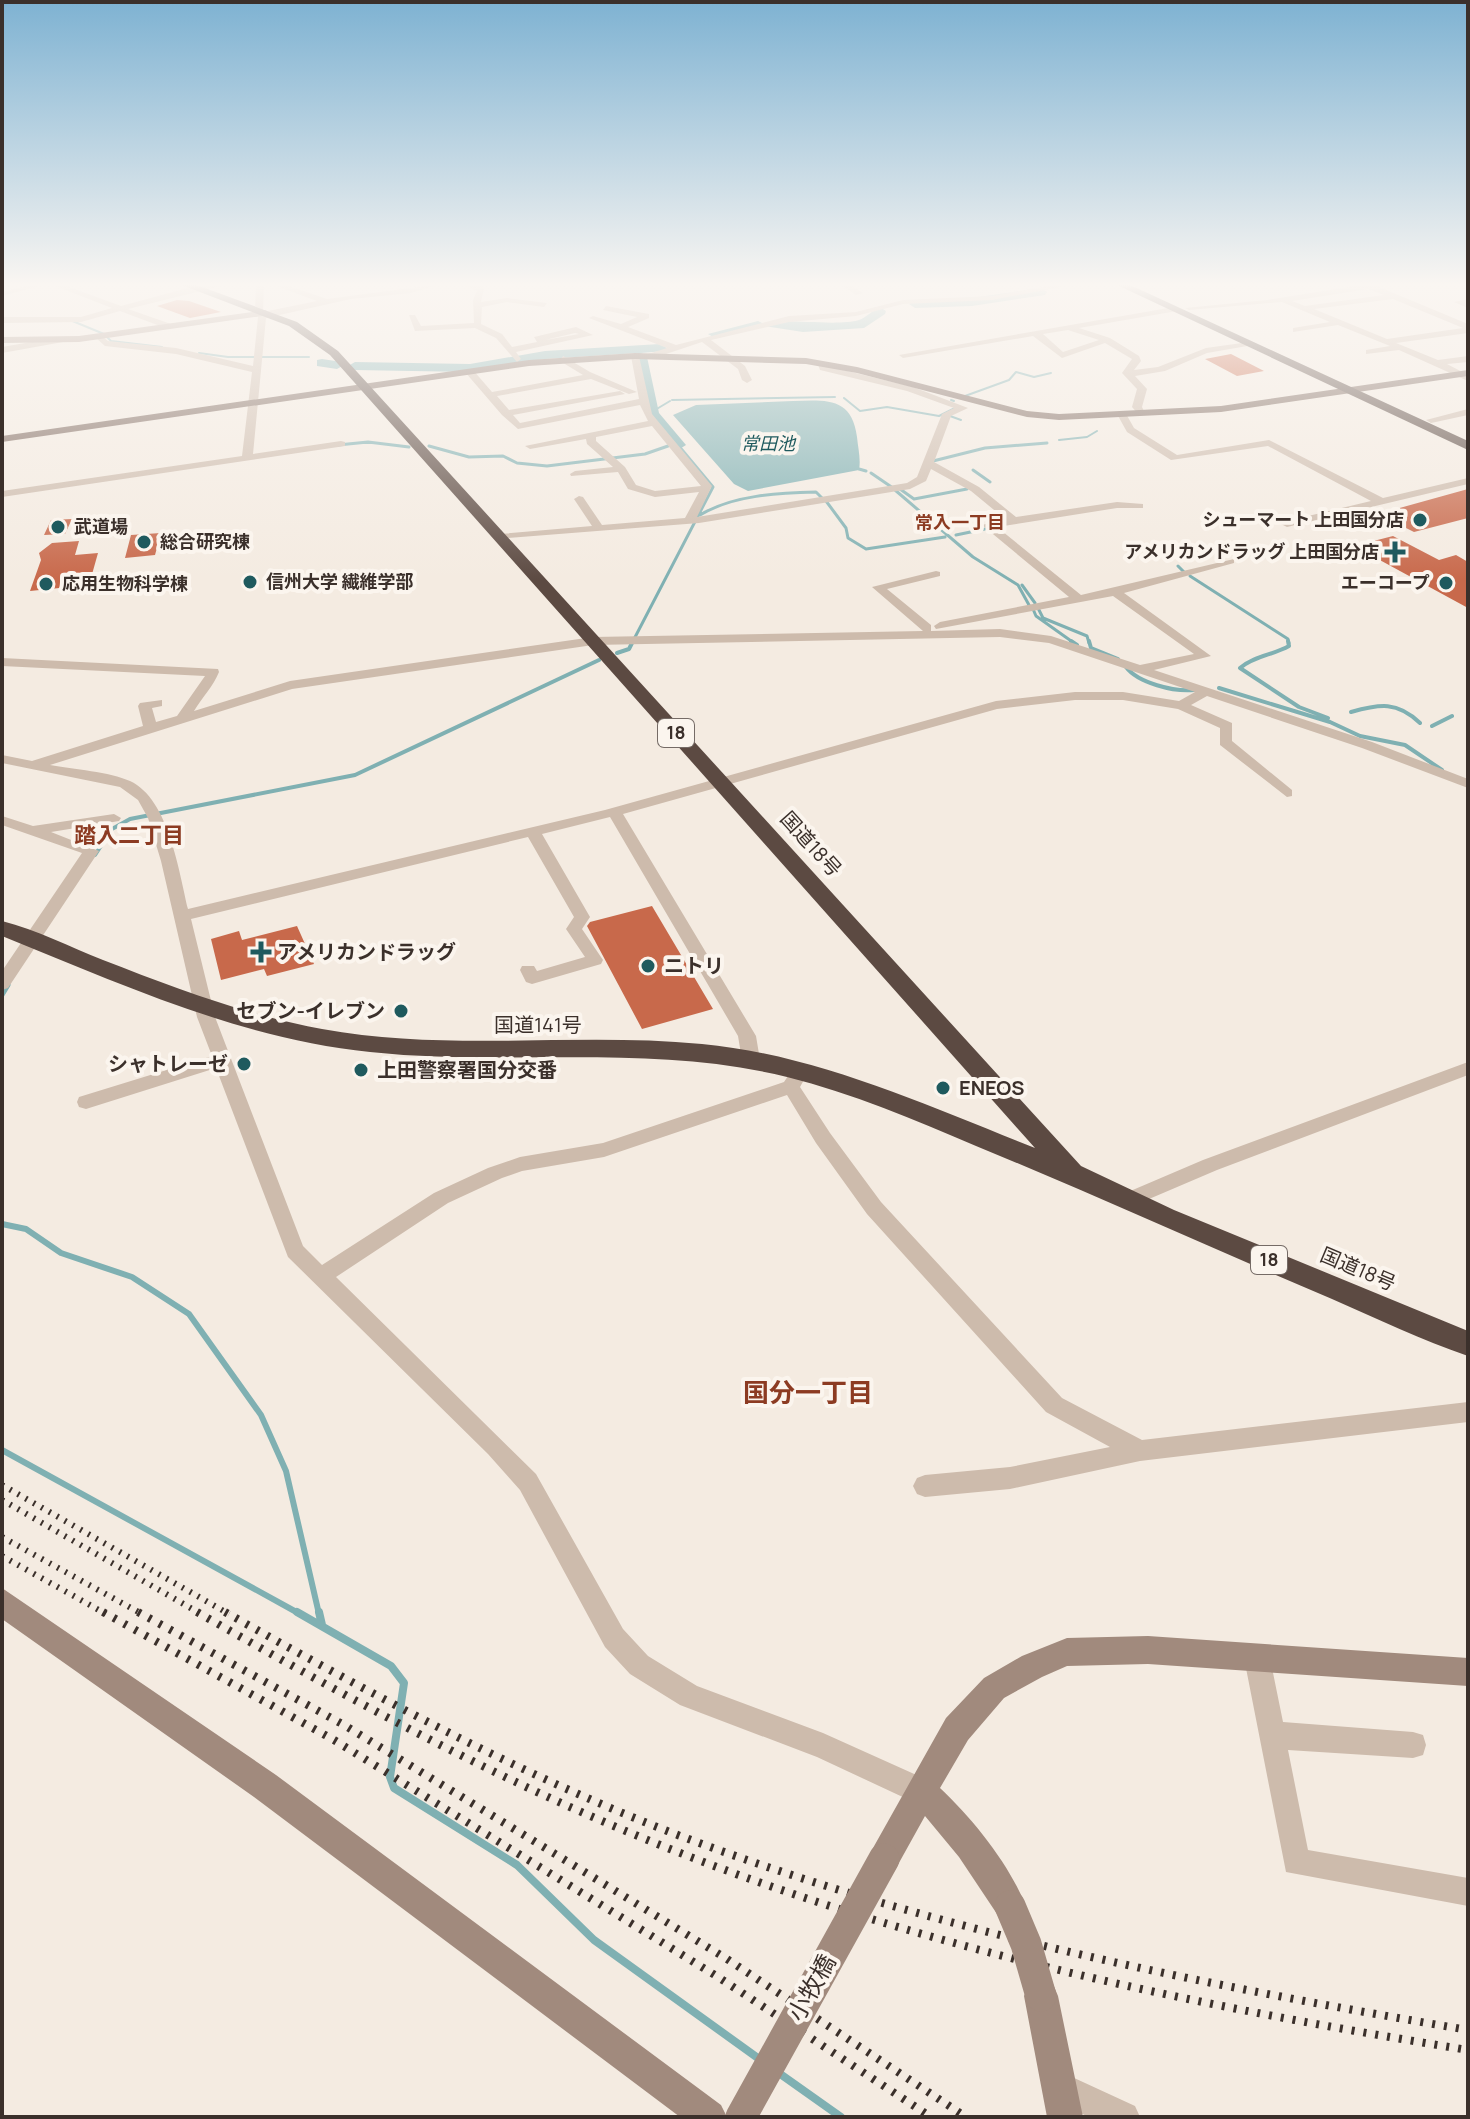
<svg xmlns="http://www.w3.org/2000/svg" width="1470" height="2119" font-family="Manrope,'Noto Sans JP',sans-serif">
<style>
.water{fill:#7fb0b2}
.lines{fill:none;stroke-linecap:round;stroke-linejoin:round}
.stream-far5{stroke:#7fb0b2;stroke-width:2}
.stream-far4{stroke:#7fb0b2;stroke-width:3}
.stream-far3{stroke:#7fb0b2;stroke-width:4}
.stream-far2{stroke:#7fb0b2;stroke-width:5}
.stream-far1{stroke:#7fb0b2;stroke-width:6}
.stream{stroke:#7fb0b2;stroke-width:8}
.river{fill:#7fb0b2;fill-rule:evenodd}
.building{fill:#c8694b}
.street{fill:#cdbbac;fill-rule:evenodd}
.secondary{fill:#a18a7d;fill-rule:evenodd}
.primary{fill:#7d675c;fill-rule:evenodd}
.highway{fill:#5c4a42;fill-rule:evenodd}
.rail-far1{stroke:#3b302b;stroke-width:6;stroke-dasharray:2 7;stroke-linecap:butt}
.rail{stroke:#3b302b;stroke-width:8;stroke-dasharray:3 9;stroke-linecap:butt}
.secondary-bridge{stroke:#a18a7d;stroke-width:31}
.poi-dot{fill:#1f5a5e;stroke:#fbf5ee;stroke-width:3}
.labels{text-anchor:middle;stroke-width:8;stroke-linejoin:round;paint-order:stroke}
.far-water-label{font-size:18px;font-style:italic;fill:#1f5a5e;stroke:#fbf5ee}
.far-poi-label{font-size:18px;font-weight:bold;fill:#3b302b;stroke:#fbf5ee;text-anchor:start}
.far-neighbourhood-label{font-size:18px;font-weight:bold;fill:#8c3b22;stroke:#fbf5ee}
.shield{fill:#fbf5ee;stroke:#756b66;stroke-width:2}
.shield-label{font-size:18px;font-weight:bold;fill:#3b302b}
.street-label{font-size:20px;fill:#3b302b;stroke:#fbf5ee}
.poi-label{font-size:20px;font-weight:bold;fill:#3b302b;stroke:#fbf5ee;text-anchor:start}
.neighbourhood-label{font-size:22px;font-weight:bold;fill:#8c3b22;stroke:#fbf5ee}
.near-street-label{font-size:24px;fill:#3b302b;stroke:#fbf5ee}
.near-neighbourhood-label{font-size:26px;font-weight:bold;fill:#8c3b22;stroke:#fbf5ee}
</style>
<rect width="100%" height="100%" fill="#f4ebe1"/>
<!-- water -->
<path class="water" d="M793,401c33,-1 59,-4 64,36 1,11 4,22 2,33l-111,21 -14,-7 -61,-69 23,-10z"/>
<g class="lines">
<!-- stream-far5 -->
<path class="stream-far5" d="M70,320l34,14 7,7 51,6
M199,353l29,4h81
M965,396l44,-16 7,-8 18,5 17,-4
M844,398l16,13 27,-4 52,9 16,-8
M672,400l163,-3
M951,400l3,1
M950,416l11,4
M655,418v-8l15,-9
M1059,440l28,-3 10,-6
M357,443h20"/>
<!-- stream-far4 -->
<path class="stream-far4" d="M338,445l30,-3 41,5
M429,446l40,11 34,-1 14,7 30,3 98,-12 23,-8
M933,461l52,-13 62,-5
M859,469l7,2
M973,470l17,12
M871,473l22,15
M900,489l14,10 53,-10
M895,490l78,67 45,28 11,20
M826,501l20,27 2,10 18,11 79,-12
M700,515c33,-20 78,-22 116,-23l7,7
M956,535l29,-6
M1178,566l6,6
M1190,576l98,63 1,4
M1022,585l13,18
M1038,608l5,10 44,18 2,7
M1033,609l3,7 38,27
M632,643l81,-156 -35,-42"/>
<!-- stream-far3 -->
<path class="stream-far3" d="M1071,641l6,4
M1089,641l2,7 27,11
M1288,641l1,5c-16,9 -35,10 -49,22l59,39 29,11
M617,653l12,-4 4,-8
M1126,667c12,16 48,25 68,23
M1219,688l111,34 30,14 45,9 37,25
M1351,712c29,-8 46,-11 69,11
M1432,726l20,-10
M95,855l17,-26 18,-10 225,-44 244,-115"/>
<!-- stream-far2 -->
<path class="stream-far2" d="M2,995l6,-10"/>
<!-- stream-far1 -->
<path class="stream-far1" d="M2,1224l24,5 35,24 71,24 57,37 72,101 25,56 33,143
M2,1450l298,164"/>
<!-- stream -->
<path class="stream" d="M297,1612l94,54 13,17 -14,94 4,11 123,77 77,75 168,121
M319,1612l3,13
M776,2071l65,46"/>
<!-- river -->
<path class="river" d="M1041,288l6,4 -2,3 -73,11 -57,2 -6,-4 6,-4 57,-2z
M880,307l6,4 -1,3 -21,14 -61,4 -39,-6 -49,12 -7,-4 50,-13 6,3c12,-7 73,3 95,-4 7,-2 13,-10 21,-13z
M660,344l7,4 -2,3 -24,2 6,4 12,56 27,32 -8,5 -5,-2 -28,-34 -12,-57 5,-4 -93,6 -75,13 -115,-2 -7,-4 7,-4 115,2 75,-13z
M322,359l20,3 2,3 -7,4 -20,-3v-6z"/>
</g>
<!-- building -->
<path class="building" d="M177,300l12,1 32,11 -31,6 -33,-12z
M1231,354l33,17 -27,5 -32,-17z
M1468,489v29l-54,14 -36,-18z
M72,519l-7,15 -21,1 7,-15z
M161,533l-6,22 -30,3 6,-23z
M1393,536l46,24 17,-5 12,7v46l-114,-62z
M79,541l-4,14 23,-2 -9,32 -59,6 11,-31 -2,-7 13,-10z
M652,906l61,103 -71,20 -55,-103 3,-4z
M297,926l17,38 -47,12 -3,-7 -43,11 -10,-41 28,-8 3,9z"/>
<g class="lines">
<!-- street -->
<path class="street" d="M33,284h13l-44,12v-4z
M50,284h11l60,22 74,-20 34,-2 -101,25 43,15 -3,5 -48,-18 -39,11 -79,1v-6h79l31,-9z
M256,284h8l-1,28 54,-11 -46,-17h12l44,15 114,-15 -30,9 -60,6 -85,19 -13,136 88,-13 4,1v4l-343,51v-6l240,-35 10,-84 -76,-18 -71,-8 -10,-9 4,-3 9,7 68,7 77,18 5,-49 3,-4 -6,-2z
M463,284h16l5,4 -3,14 26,-4 40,5 -3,4 -37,-5 -25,5 -1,17 21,10 10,13 25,-5 -3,-5 42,-10 17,8 -77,17 5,7 -4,3 -21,-24 -21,-10 -60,3 -6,-16h6l6,11 53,-3 -1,-23 4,-9zM575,333l4,1 -34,6z
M840,284h9l14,9 -7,2z
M1059,284h17l-84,16 -89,4 -47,12 -67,6 -78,18 34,26 7,14 -5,3 -5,-3 -4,-11 -36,-27 -51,17 -3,-5 19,-6 -78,-30 4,-2 28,8 16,-7 -34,-7 3,-4 43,8v4l-21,9 48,18 113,-29 67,-4 47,-12 89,-4z
M1367,284h23l-11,3 89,37v9l-72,10 42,17 30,-4v6l-21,2 21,11v6l-69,-31 -33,4v-4l24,-4 -52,-21 -45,7v-4l37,-6 -48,-20 -93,8 -4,-2 82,-8zM1368,289l16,6 -79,11 -13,-5zM1393,299l70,29 -76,11 -73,-30z
M1468,299v9l-14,-6z
M1174,307l3,4 -98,17 31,10 29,18 2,5 -7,9 24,-3 48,-19 43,-6 4,3 -46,8 -42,18 -30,5 12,13 -5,18 3,6 -5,3 -8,-9 5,-18 -15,-16 10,-14 -27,-16 -43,15 -29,-22 -130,22 -4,-3zM1068,330l31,10 -36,12 -20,-18z
M60,337l3,5 -61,11v-6z
M635,353l4,3 13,58 60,72 -15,31 210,-34 10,-6 25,-63 12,-6 -47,-17 -87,-21 -2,-6 4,-3 5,5 86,21 55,21 -17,8 -17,46 45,25 37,30 101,-15 26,2v4h-26l-120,19 84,68 153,-36v4l-110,30 87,63 -57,14 218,72 96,37v9l-106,-40 -155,-52 -16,9 41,18v18l60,49v6l-5,1 -67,-52v-17l-42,-19 -55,-9h-48l-78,9 -374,105 133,222 4,24 -9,6 -9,-6 -4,-24 -128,-219 -68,17 48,83 -8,12 21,31 -2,4 -69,20 -6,-2 -6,-12 2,-4h12l3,5 48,-14 -19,-28 8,-12 -46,-80 -337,82 24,98 88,229 19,19 112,-72 54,-25 32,-11 83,-14 181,-61 6,-9 6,-2 9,7 -5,9 30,46 51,69 181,196 80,42 326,-38v20l-328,39 -130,28 -85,8 -8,-3 -4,-8 4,-8 8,-3 85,-8 100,-20 -64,-35 -179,-198 -51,-71 -29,-48 -183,62 -82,14 -20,7 -54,25 -112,74 200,197 87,155 25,27 49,30 126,47 109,49 4,10 -4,10 -10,4 -105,-49 -137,-52 -50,-31 -25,-27 -85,-157 -32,-36 -200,-197 -72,-189 -130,41 -7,-2 -2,-5 2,-5 133,-41 -15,-39 -36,-156 -13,-43 -10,-18 -18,-13 -118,-24v-8l30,6 111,-35 -5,-20 2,-3 22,-3v6l-10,2 4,14 21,-6 28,-40 -203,-10v-8l216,11 1,3c-6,15 -16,24 -25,39l96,-30 303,-44 330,-6 -51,-44 64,-16 4,1v4l-53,13 44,36v6l69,-2 51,7 89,29 54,-11 -81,-58 -177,33 -2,-3 6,-4 129,-25 -87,-72 23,-6 -34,-28 -40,-22 -5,12 -16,8 -211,34 -203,16 -2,-2 6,-3 92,-8 -18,-27 5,-3 4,1 19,28 83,-7 14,-26 -44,5 -27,-8 -10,-17 -47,4 -1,-2 5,-3 38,-4 -26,-23 -1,-5 -56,10 -5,-3 123,-25 -8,-16 -122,24 -16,-14 -37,-43 8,-2 19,22 91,-17 -23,-14 3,-5 27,16 47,20 -8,2 -38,-15 -94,17 12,14 111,-19 5,3 -112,21 7,8 119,-24 -8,-43zM652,426l49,60 -46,5 -19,-6 -11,-18 -29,-26v-4zM1000,637l49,6 146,49 -16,9 -56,-9h-48l-79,9 -391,109 -417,99c-9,-37 -19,-110 -58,-128 -20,-9 -57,-12 -80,-16l242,-76 301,-44z
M1468,409v6l-37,8 -5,-3z
M1122,411l3,1 9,16 43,27 92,-15 114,58 85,-20v6l-181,43 -6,-3 2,-2 88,-21 -103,-55 -97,14 -44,-28 -10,-18z
M114,814l7,4 -2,3 -68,11 48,19 -91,137 -6,2v-19l80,-118 -80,-28v-9l31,10z
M1468,1062v13l-251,95 -82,35 -7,3 -7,-3 -3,-5 3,-5 82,-35z
M1257,1645l9,4 4,9 13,64 130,10 10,3 3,10 -3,10 -10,3 -125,-8 20,100 160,28v28l-182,-34 -42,-214 4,-9z
M1059,2071l76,35 5,11h-51l-41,-19 -5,-11 5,-11z"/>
<!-- secondary -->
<path class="secondary" d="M266,310l3,5 -190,27 -77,1v-6l77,-1z
M2,1588l274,187 445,330 6,12h-47l-426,-320 -252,-178z
M1148,1636l320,22v28l-320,-22 -81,2 -25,11 -38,21 -36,42 -28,48c34,32 69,76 86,118l-5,11 -11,5 -11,-5 -40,-60 -34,-41 -30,54 -11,5 -11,-5 -5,-11 5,-11 73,-130 38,-40 38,-22 45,-18z
M1041,1979l12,5 5,12 25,121h-36l-23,-121 5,-12z"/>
<!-- primary -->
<path class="primary" d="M635,353l171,5 51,9 170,44 32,3 162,-8 247,-36v6l-247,36 -162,8 -32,-3 -170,-44 -51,-9 -171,-5 -106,7 -527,76v-6l527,-76z"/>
<!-- highway -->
<path class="highway" d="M179,284h15l103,38 41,29 743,815 93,44 294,121v25c-46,-16 -91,-37 -136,-57 -119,-50 -236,-104 -356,-153 -61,-26 -124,-53 -189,-69 -138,-34 -277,-10 -417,-25 -129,-13 -249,-68 -368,-116v-15c35,9 68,26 101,39 72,28 143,55 219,69 125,23 254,3 380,15 116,11 226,62 333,104l-705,-793 -41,-29z
M1115,284h13l340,157v9z"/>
<!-- rail-far1 -->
<path class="rail-far1" d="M2,1485l227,129
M2,1500l199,114
M2,1537l140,77
M2,1556l104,58"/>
<!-- rail -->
<path class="rail" d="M103,1612l231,128 384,237 213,140
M138,1612l206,113 383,234 239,158
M197,1612c142,81 285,160 436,222 268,111 550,170 835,216
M225,1612c148,83 299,165 458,225 254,95 519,148 785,193"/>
<!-- secondary-bridge -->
<path class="secondary-bridge" d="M1010,1906l16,38 15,52
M741,2117l143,-258"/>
</g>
<!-- sky -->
<linearGradient id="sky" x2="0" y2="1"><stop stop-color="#7eb2d2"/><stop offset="0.49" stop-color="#faf6f2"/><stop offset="1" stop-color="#faf6f2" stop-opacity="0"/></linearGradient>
<rect width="1470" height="581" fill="url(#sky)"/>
<!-- markers -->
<g class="poi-dot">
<circle cx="1420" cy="520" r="8"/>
<circle cx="58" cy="527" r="8"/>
<circle cx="144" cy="542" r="8"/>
<path d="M1391 540h8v8h8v8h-8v8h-8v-8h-8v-8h8z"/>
<circle cx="250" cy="582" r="8"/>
<circle cx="1446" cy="583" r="8"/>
<circle cx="46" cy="584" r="8"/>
<path d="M257 940h8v8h8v8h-8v8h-8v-8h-8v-8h8z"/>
<circle cx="648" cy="966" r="8"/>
<circle cx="401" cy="1011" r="8"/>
<circle cx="244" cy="1064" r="8"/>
<circle cx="361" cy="1070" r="8"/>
<circle cx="943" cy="1088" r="8"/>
</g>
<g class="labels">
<!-- far-water labels -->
<g class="far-water-label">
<text x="768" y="450">常田池</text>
</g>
<!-- far-poi labels -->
<g class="far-poi-label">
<text x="1404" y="526" text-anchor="end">シューマート 上田国分店</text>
<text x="74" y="533">武道場</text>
<text x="160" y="548">総合研究棟</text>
<text x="1379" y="558" text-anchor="end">アメリカンドラッグ 上田国分店</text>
<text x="266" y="588">信州大学 繊維学部</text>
<text x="1430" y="589" text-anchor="end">エーコープ</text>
<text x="62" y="590">応用生物科学棟</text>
</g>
<!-- far-neighbourhood labels -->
<g class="far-neighbourhood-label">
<text x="960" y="529">常入一丁目</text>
</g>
<!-- shield labels -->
<g class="shield">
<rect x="658" y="719" width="36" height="28" rx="6"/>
<rect x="1251" y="1246" width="36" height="28" rx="6"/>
</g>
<g class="shield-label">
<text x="676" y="739">18</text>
<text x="1269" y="1266">18</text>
</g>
<!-- street labels -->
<g class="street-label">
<text transform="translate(811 844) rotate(48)" y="7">国道18号</text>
<text x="538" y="1032">国道141号</text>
<text transform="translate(1358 1269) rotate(23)" y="7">国道18号</text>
</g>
<!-- poi labels -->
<g class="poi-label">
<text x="277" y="959">アメリカンドラッグ</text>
<text x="664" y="973">ニトリ</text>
<text x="385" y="1018" text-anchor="end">セブン-イレブン</text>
<text x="228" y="1071" text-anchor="end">シャトレーゼ</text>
<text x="377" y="1077">上田警察署国分交番</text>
<text x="959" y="1095">ENEOS</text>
</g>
<!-- neighbourhood labels -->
<g class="neighbourhood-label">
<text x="129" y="843">踏入二丁目</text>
</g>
<!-- near-street labels -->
<g class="near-street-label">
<text transform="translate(812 1988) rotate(-61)" y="8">小牧橋</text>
</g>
<!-- near-neighbourhood labels -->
<g class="near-neighbourhood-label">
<text x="808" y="1402">国分一丁目</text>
</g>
</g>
<!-- border -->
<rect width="1470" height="2119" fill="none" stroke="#3b302b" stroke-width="8"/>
</svg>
